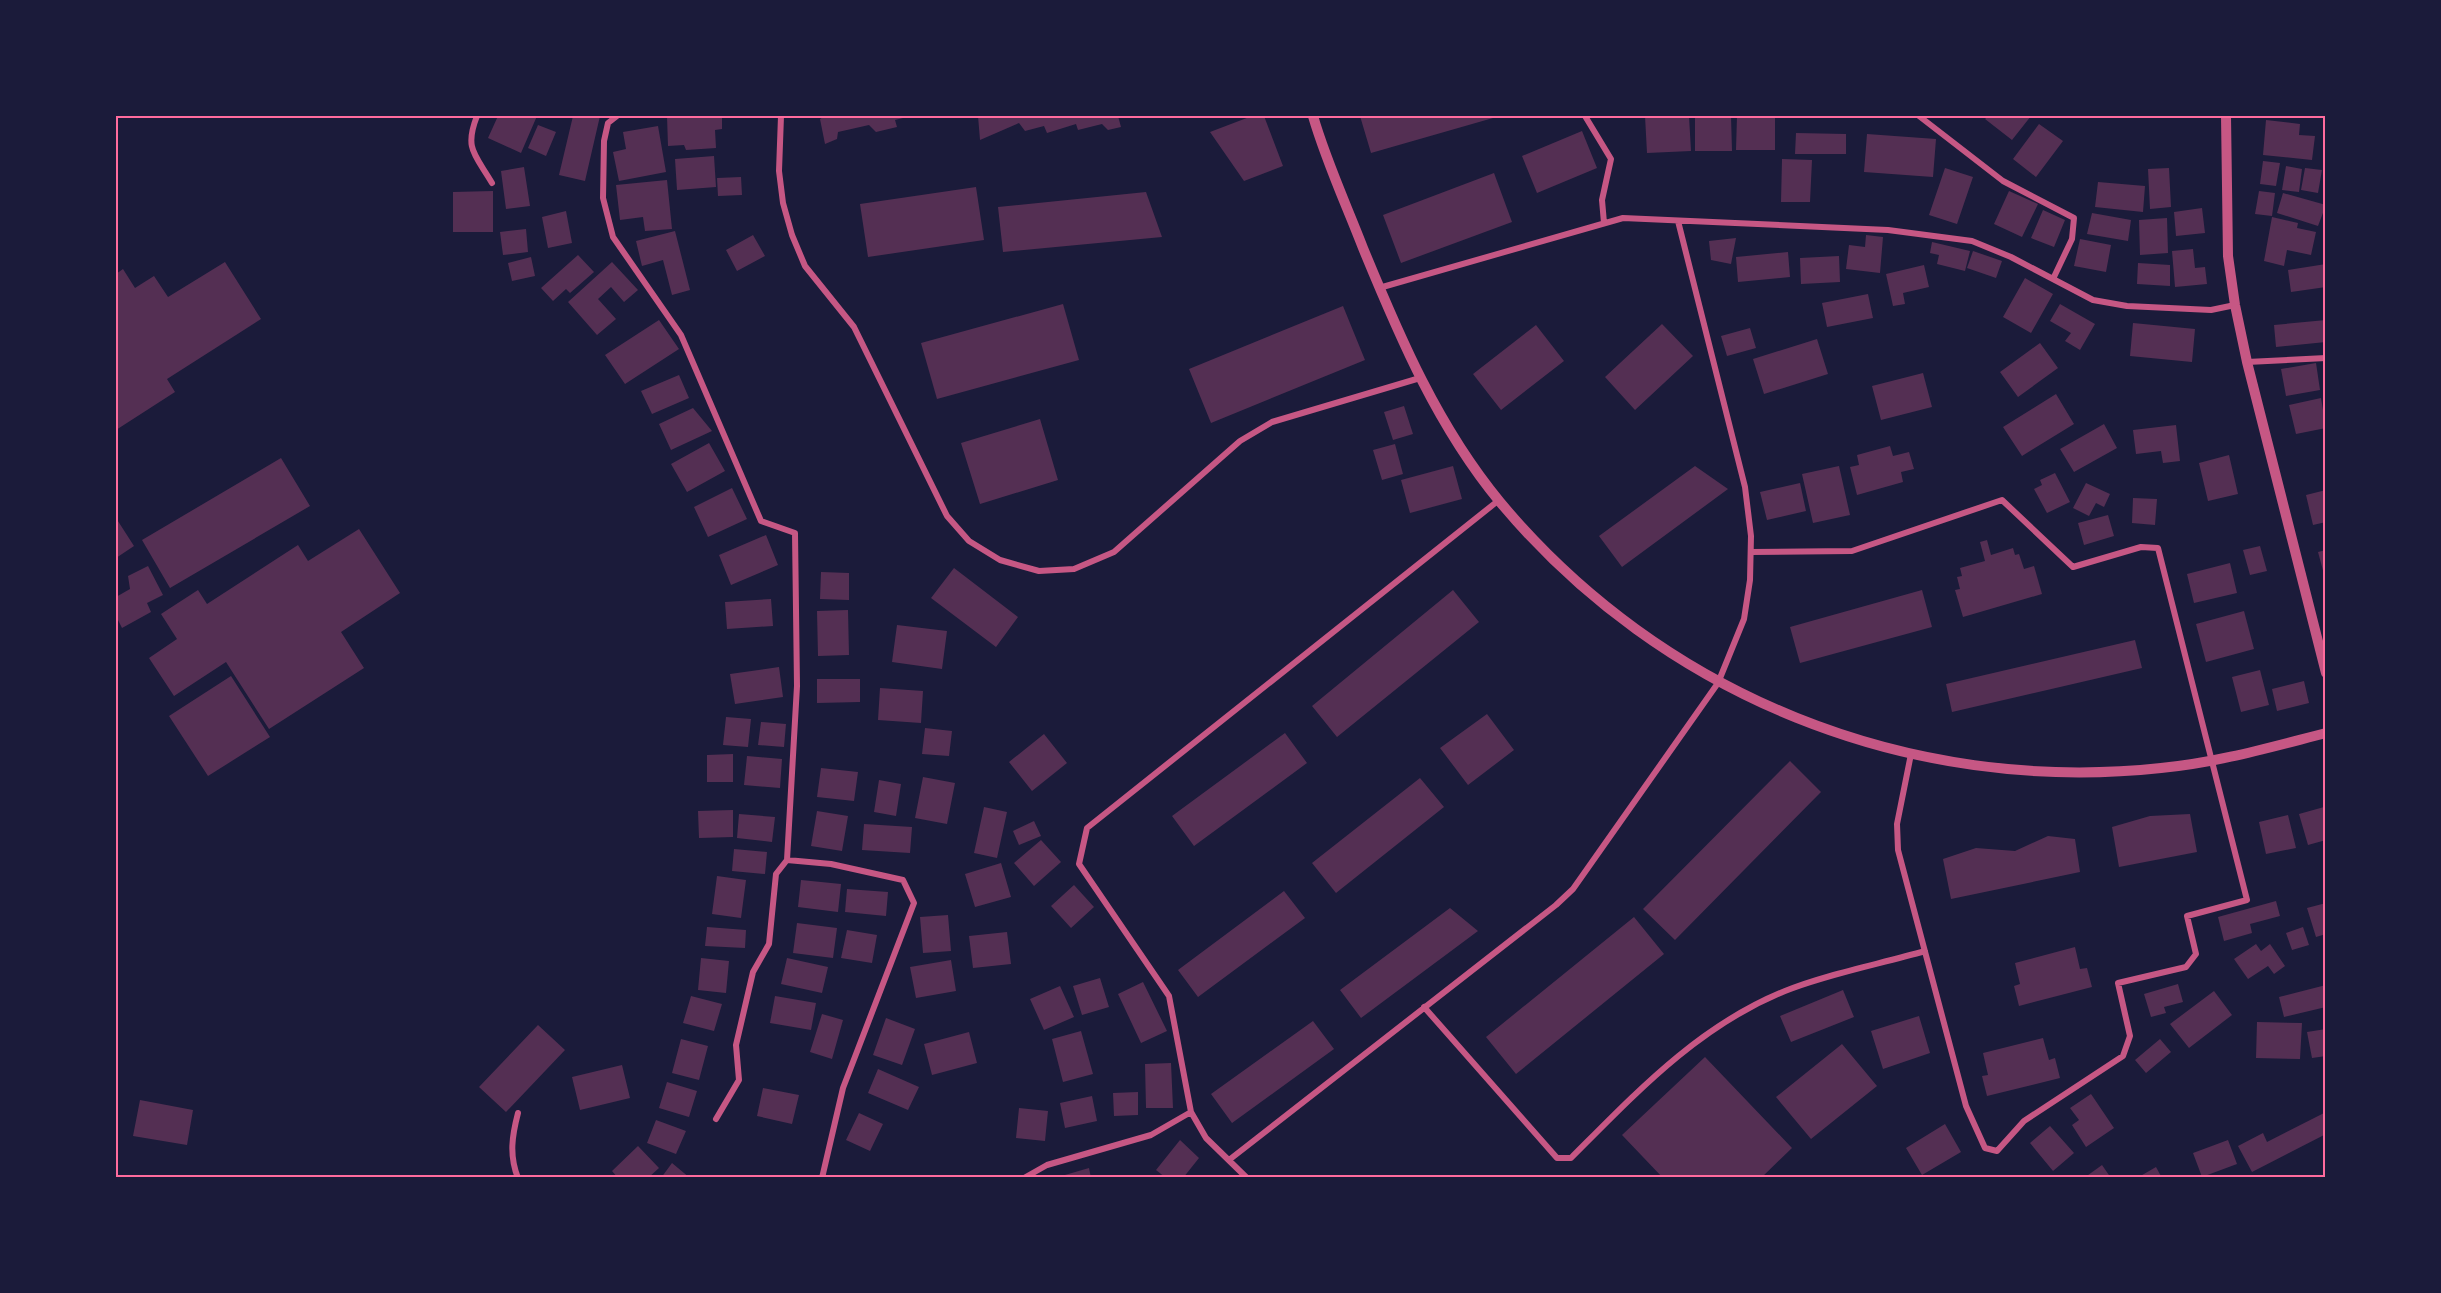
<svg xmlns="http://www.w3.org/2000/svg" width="2441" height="1293" font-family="'Titillium Web',sans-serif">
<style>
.building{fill:#542f53}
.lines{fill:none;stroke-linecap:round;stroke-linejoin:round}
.minor{stroke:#c65784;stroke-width:6}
.tertiary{stroke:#c65784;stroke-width:10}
.neatline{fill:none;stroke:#ff6b9d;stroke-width:2}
</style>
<rect width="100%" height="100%" fill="#1b1b3a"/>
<!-- building -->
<path class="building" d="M498,116h39l-16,37 -33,-15z
M573,116h27l-15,65 -26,-6z
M667,116h55v13l-7,1 1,18 -30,2 -2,-5 -16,1z
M825,116h86l-16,4 2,7 -21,5 -7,-7 -31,7 -1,7 -12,5 -5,-25z
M978,116h140l3,11 -13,3 -6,-6 -24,6 -2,-6 -29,9 -3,-7 -19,5 -6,-8 -39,17z
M1252,116h12l19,50 -39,15 -34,-49z
M1360,116h140l-129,37z
M1645,116h44l2,35 -44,2z
M1695,116h36l1,35h-37z
M1737,116h38v34h-39z
M1988,116h43l-19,24 -27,-21z
M2266,120l34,4 -1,11 16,1 -3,24 -49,-5z
M2039,124l24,17 -27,36 -23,-18z
M538,125l18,7 -10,24 -18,-8z
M658,126l8,46 -47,9 -6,-29 13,-3 -3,-17z
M1582,131l15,37 -60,25 -15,-37z
M1796,133l50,1v20h-51z
M1867,134l69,5 -3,38 -69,-5z
M714,156l2,31 -39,3 -2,-31z
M1782,159l30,1 -2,42h-29z
M2263,161l17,2 -4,23 -16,-2z
M2286,166l16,3 -3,23 -17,-2z
M524,167l6,39 -24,3 -5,-38z
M1945,168l28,9 -16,47 -28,-9z
M2169,168l2,39 -21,2 -2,-40z
M2305,168l17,2 -4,23 -17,-3z
M1494,173l18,49 -111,41 -18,-48z
M741,177l1,18 -24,1 -1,-18z
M667,180l5,49 -27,2 -2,-14 -23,3 -4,-35z
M2098,182l47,4 -2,26 -48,-5z
M976,187l8,53 -116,17 -8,-53z
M493,191v41h-40v-40z
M2009,191l29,13 -16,33 -28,-13z
M2259,191l16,2 -3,23 -17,-2z
M1146,192l16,45 -159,15 -5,-45z
M2283,193l43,12 -8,21 -41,-13z
M2202,208l3,25 -29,3 -2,-24z
M2043,210l22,10 -11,27 -23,-9z
M566,211l6,32 -24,5 -6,-31z
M2092,213l39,7 -3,21 -41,-7z
M2272,217l26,6 -1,5 19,4 -5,23 -24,-5 -3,16 -20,-5z
M2167,218l1,35 -28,2 -1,-35z
M526,229l2,23 -25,3 -3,-23z
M675,231l15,59 -18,5 -9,-35 -21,6 -6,-25z
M753,235l12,21 -28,15 -11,-21z
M1866,235l17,2 -3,36 -34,-4 3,-24 16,2z
M1736,238l-5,26 -20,-4 -2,-19z
M2080,239l31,6 -5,27 -32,-6z
M1932,242l38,9 -5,20 -28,-7 2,-9 -9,-2z
M2193,249l2,19 10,-1 2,17 -32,3 -3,-36z
M1973,251l29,10 -6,17 -29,-10z
M1788,252l2,25 -52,5 -2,-25z
M578,255l16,17 -24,21 -4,-4 -13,12 -12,-13z
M1839,256l1,26 -39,2 -1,-26z
M531,257l4,19 -23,5 -4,-18z
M225,262l36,57 -94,60 8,13 -59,38v-156l7,-5 12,19 19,-12 14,21z
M612,262l26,28 -14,12 -13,-15 -13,12 18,20 -19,16 -29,-33z
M2138,263l32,2v21l-33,-2z
M2326,264v23l-35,5 -3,-22z
M1924,265l5,22 -26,6 2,11 -12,2 -7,-32z
M2025,278l28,16 -22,39 -28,-16z
M1868,294l5,24 -46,9 -5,-24z
M1063,304l16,56 -142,39 -16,-56z
M2060,304l35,20 -15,26 -15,-9 6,-8 -21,-12z
M1343,306l22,54 -154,63 -22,-54z
M659,320l20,29 -54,35 -20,-29z
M2326,320v22l-50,5 -2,-22z
M2133,323l62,6 -3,33 -62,-6z
M1662,324l31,32 -58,54 -30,-33z
M1536,325l28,36 -63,49 -28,-36z
M1750,328l6,20 -29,8 -6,-20z
M1817,339l11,35 -64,20 -11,-35z
M2040,343l18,25 -40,29 -18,-25z
M2316,363l4,27 -34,6 -5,-27z
M1923,373l9,34 -51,13 -9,-34z
M679,375l10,23 -37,16 -11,-23z
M2056,394l18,30 -52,32 -19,-29z
M2321,398l5,30 -30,6 -7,-29z
M1404,406l9,28 -20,6 -9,-28z
M693,408l19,23 -41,19 -12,-26z
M1040,419l18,61 -78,24 -19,-61z
M2104,424l13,24 -43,24 -14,-23z
M2176,425l4,36 -17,2 -2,-12 -25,3 -3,-24z
M709,443l16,28 -38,21 -16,-28z
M1395,444l8,30 -21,6 -9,-30z
M1890,446l3,10 16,-4 5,17 -13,3 2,10 -46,13 -7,-28 9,-2 -2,-10z
M2229,455l9,39 -30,7 -9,-38z
M281,458l29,48 -140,82 -28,-48z
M1453,466l9,33 -52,14 -9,-33z
M1695,466l33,23 -106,78 -23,-31z
M1839,466l11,49 -37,8 -11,-49z
M2055,473l15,29 -23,11 -13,-24 8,-4 -2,-5z
M1800,483l6,28 -39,9 -7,-28z
M2086,483l24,11 -6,13 -8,-4 -7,13 -16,-8z
M732,488l15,31 -39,18 -14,-30z
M2326,490v32l-13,3 -7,-30z
M2133,498l24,1 -2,26 -23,-2z
M2108,515l6,21 -30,9 -6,-22z
M116,518l18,28 -18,12z
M359,529l41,64 -59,39 23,36 -95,61 -43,-67 -52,34 -25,-38 28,-19 -16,-25 37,-24 9,14 91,-59 10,16z
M766,535l12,30 -47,20 -12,-30z
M1987,540l4,15 22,-7 2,7 4,-1 5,15 10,-3 8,28 -79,23 -8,-27 5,-1 -3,-12 5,-1 -2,-8 25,-7 -5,-19z
M2260,546l7,25 -17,4 -7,-25z
M2326,550v28h-1l-7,-26z
M2230,563l7,30 -43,10 -7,-29z
M148,566l15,29 -16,8 4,9 -29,16 -6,-12v-19l14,-8 -2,-13z
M954,568l64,49 -22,30 -65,-49z
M821,572l28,1v27l-29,-1z
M1453,590l26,32 -142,115 -25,-31z
M1922,590l10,37 -132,36 -10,-36z
M771,599l2,27 -46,3 -2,-27z
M848,610l1,45 -31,1 -1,-45z
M2244,611l10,38 -48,13 -10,-38z
M897,625l50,6 -5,38 -50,-7z
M2135,640l7,28 -190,44 -6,-28z
M779,667l4,30 -48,7 -5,-30z
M2260,670l9,35 -28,7 -9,-35z
M231,676l39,61 -62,39 -39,-60z
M817,679h43v23l-43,1z
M2304,681l5,22 -32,8 -5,-22z
M880,688l43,3 -2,32 -43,-3z
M1487,714l27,36 -46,35 -28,-37z
M726,717l25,2 -3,28 -25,-2z
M761,722l25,2 -2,23 -26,-2z
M925,728l27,3 -3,25 -27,-2z
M1285,733l22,30 -113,83 -22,-30z
M1044,734l23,29 -35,28 -23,-29z
M733,754v28h-26v-27z
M747,756l35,3 -2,29 -36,-3z
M1790,761l31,31 -146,148 -32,-31z
M821,768l37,4 -4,29 -37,-4z
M923,777l32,6 -8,41 -32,-6z
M1420,778l24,29 -108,86 -24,-30z
M879,780l22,4 -5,32 -22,-4z
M984,807l23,5 -10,46 -23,-5z
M2324,807l2,33 -18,5 -9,-31z
M733,810v27l-34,1 -1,-27z
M817,811l31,5 -6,35 -31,-5z
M739,814l36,3 -3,25 -35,-4z
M2190,814l7,38 -78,15 -7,-40 38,-11z
M2288,815l8,33 -30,6 -7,-32z
M1034,821l7,15 -22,9 -6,-14z
M864,824l48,3 -2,26 -48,-3z
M2048,836l27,3 5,33 -129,27 -8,-40 33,-11 39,3z
M1041,840l20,22 -27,24 -20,-23z
M734,849l33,3 -2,22 -33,-3z
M1001,863l10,34 -36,10 -10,-33z
M717,876l29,4 -5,38 -29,-4z
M801,880l40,4 -3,28 -40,-5z
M1074,885l20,22 -23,21 -20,-22z
M847,889l41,3 -2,24 -41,-4z
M1284,891l21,27 -107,79 -20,-27z
M2276,901l4,15 -30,8 2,9 -28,8 -6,-24z
M2326,903v31l-10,3 -9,-29z
M1450,908l28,23 -117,87 -21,-28z
M948,915l3,36 -28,2 -3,-36z
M1634,917l30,37 -148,120 -30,-37z
M797,923l40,5 -4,30 -40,-5z
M707,927l39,3 -1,18 -40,-2z
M2303,927l6,18 -17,5 -6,-17z
M847,930l30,5 -5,28 -31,-5z
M1007,932l4,32 -38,4 -4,-32z
M2256,944l5,7 9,-7 15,22 -11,8 -6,-8 -20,13 -14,-20z
M2075,947l5,22 7,-1 5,19 -73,19 -5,-20 6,-2 -5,-21z
M701,958l28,3 -3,32 -28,-3z
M787,958l41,9 -6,26 -41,-9z
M951,960l5,31 -40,7 -6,-31z
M1100,978l9,29 -27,8 -9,-29z
M1143,982l24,49 -26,12 -23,-49z
M2178,984l5,18 -19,5 2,6 -15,4 -7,-23z
M2326,985v22l-42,10 -5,-20z
M1060,986l14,31 -30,13 -14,-31z
M1843,990l11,27 -63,25 -11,-26z
M2214,991l18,24 -43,33 -19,-24z
M691,996l31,8 -8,27 -31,-8z
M775,996l41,7 -5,27 -41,-7z
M822,1014l21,6 -11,39 -22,-7z
M1919,1016l11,37 -47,16 -12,-38z
M886,1018l29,11 -13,36 -29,-10z
M1313,1021l21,28 -102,74 -21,-29z
M2257,1022l45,1 -2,36 -44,-1z
M538,1025l27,25 -59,62 -27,-25z
M2326,1029v27l-14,2 -5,-26z
M1081,1031l12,43 -30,8 -11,-43z
M969,1032l8,31 -45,12 -8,-31z
M2043,1038l6,22 6,-2 5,20 -73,18 -5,-20 6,-1 -5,-22z
M681,1039l27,7 -9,34 -27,-7z
M2160,1039l11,13 -25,21 -11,-13z
M1842,1044l35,42 -66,53 -35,-42z
M1705,1057l87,91 -31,30h-98l-41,-43z
M1171,1063l2,45h-27l-1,-44z
M622,1065l8,33 -50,12 -8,-33z
M878,1069l41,18 -11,23 -40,-17z
M667,1082l30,9 -8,26 -30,-9z
M763,1088l36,7 -7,29 -35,-8z
M1138,1092v23l-24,1 -1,-23z
M2091,1094l23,34 -28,19 -14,-22 7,-5 -9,-12z
M1092,1096l5,25 -32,7 -5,-25z
M140,1100l53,10 -6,35 -54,-9z
M1019,1108l29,3 -3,30 -29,-3z
M2326,1112v22l-74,38 -14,-26 25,-13 4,9z
M859,1113l24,11 -13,27 -24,-11z
M656,1120l30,11 -10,23 -29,-11z
M1945,1124l16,28 -39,23 -16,-27z
M2050,1126l24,27 -21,18 -23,-28z
M1180,1140l19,18 -16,20h-17l-10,-8z
M2228,1140l9,24 -35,13 -9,-24z
M638,1146l21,22 -11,10h-30l-6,-7z
M672,1163l18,15h-29z
M2102,1165l9,13h-27z
M2156,1167l6,11h-25z
M1089,1168l2,10h-33v-1z"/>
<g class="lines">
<!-- minor -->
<path class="minor" d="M477,116c-13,33 -2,38 15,67
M617,116l-9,7 -4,18 -1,57 10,39 68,98 80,186 34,12 2,153 -10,174 44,4 72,16 11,23 -71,185 -21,90
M781,116l-2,55 4,32 9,32 13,31 49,61 93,189 22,25 31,19 39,11 35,-2 40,-17 126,-111 32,-19 148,-44
M1585,116l26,43 -9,41 2,23
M1919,116l84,65 71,37 -2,21 -19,40
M1379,288l244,-70 265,12 84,11 39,16 82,43 34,6 84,4 24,-5
M2247,362l79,-4
M1751,552l101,-1 150,-51 71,67 68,-20 17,1 89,352 -60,16 9,38 -10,13 -68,16 12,53 -7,20 -99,65 -27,30 -12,-3 -19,-42 -68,-256 -1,-26 14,-70
M1424,1007l133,151h14c65,-65 127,-132 214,-167 42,-17 95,-27 140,-40
M1191,1112l15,26 41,40
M716,1119l23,-39 -3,-35 17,-73 16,-28 7,-70 11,-14
M1229,1160l327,-255 17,-16 145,-206 26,-64 6,-39 1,-44 -6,-49 -67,-266
M518,1178c-9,-23 -6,-42 0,-65
M1024,1178l23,-13 104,-30 40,-23 -22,-116 -90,-132 8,-36 412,-328"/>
<!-- tertiary -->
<path class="tertiary" d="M1313,116c13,45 33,88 50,132 37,90 75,179 137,254 162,194 409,293 661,266 55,-5 110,-21 165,-35
M2226,116l2,140 7,49 12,57 79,311"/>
</g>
<!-- border -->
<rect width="2441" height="1293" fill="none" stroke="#1b1b3a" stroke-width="234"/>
<rect x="117" y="117" width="2207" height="1059" class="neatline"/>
</svg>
